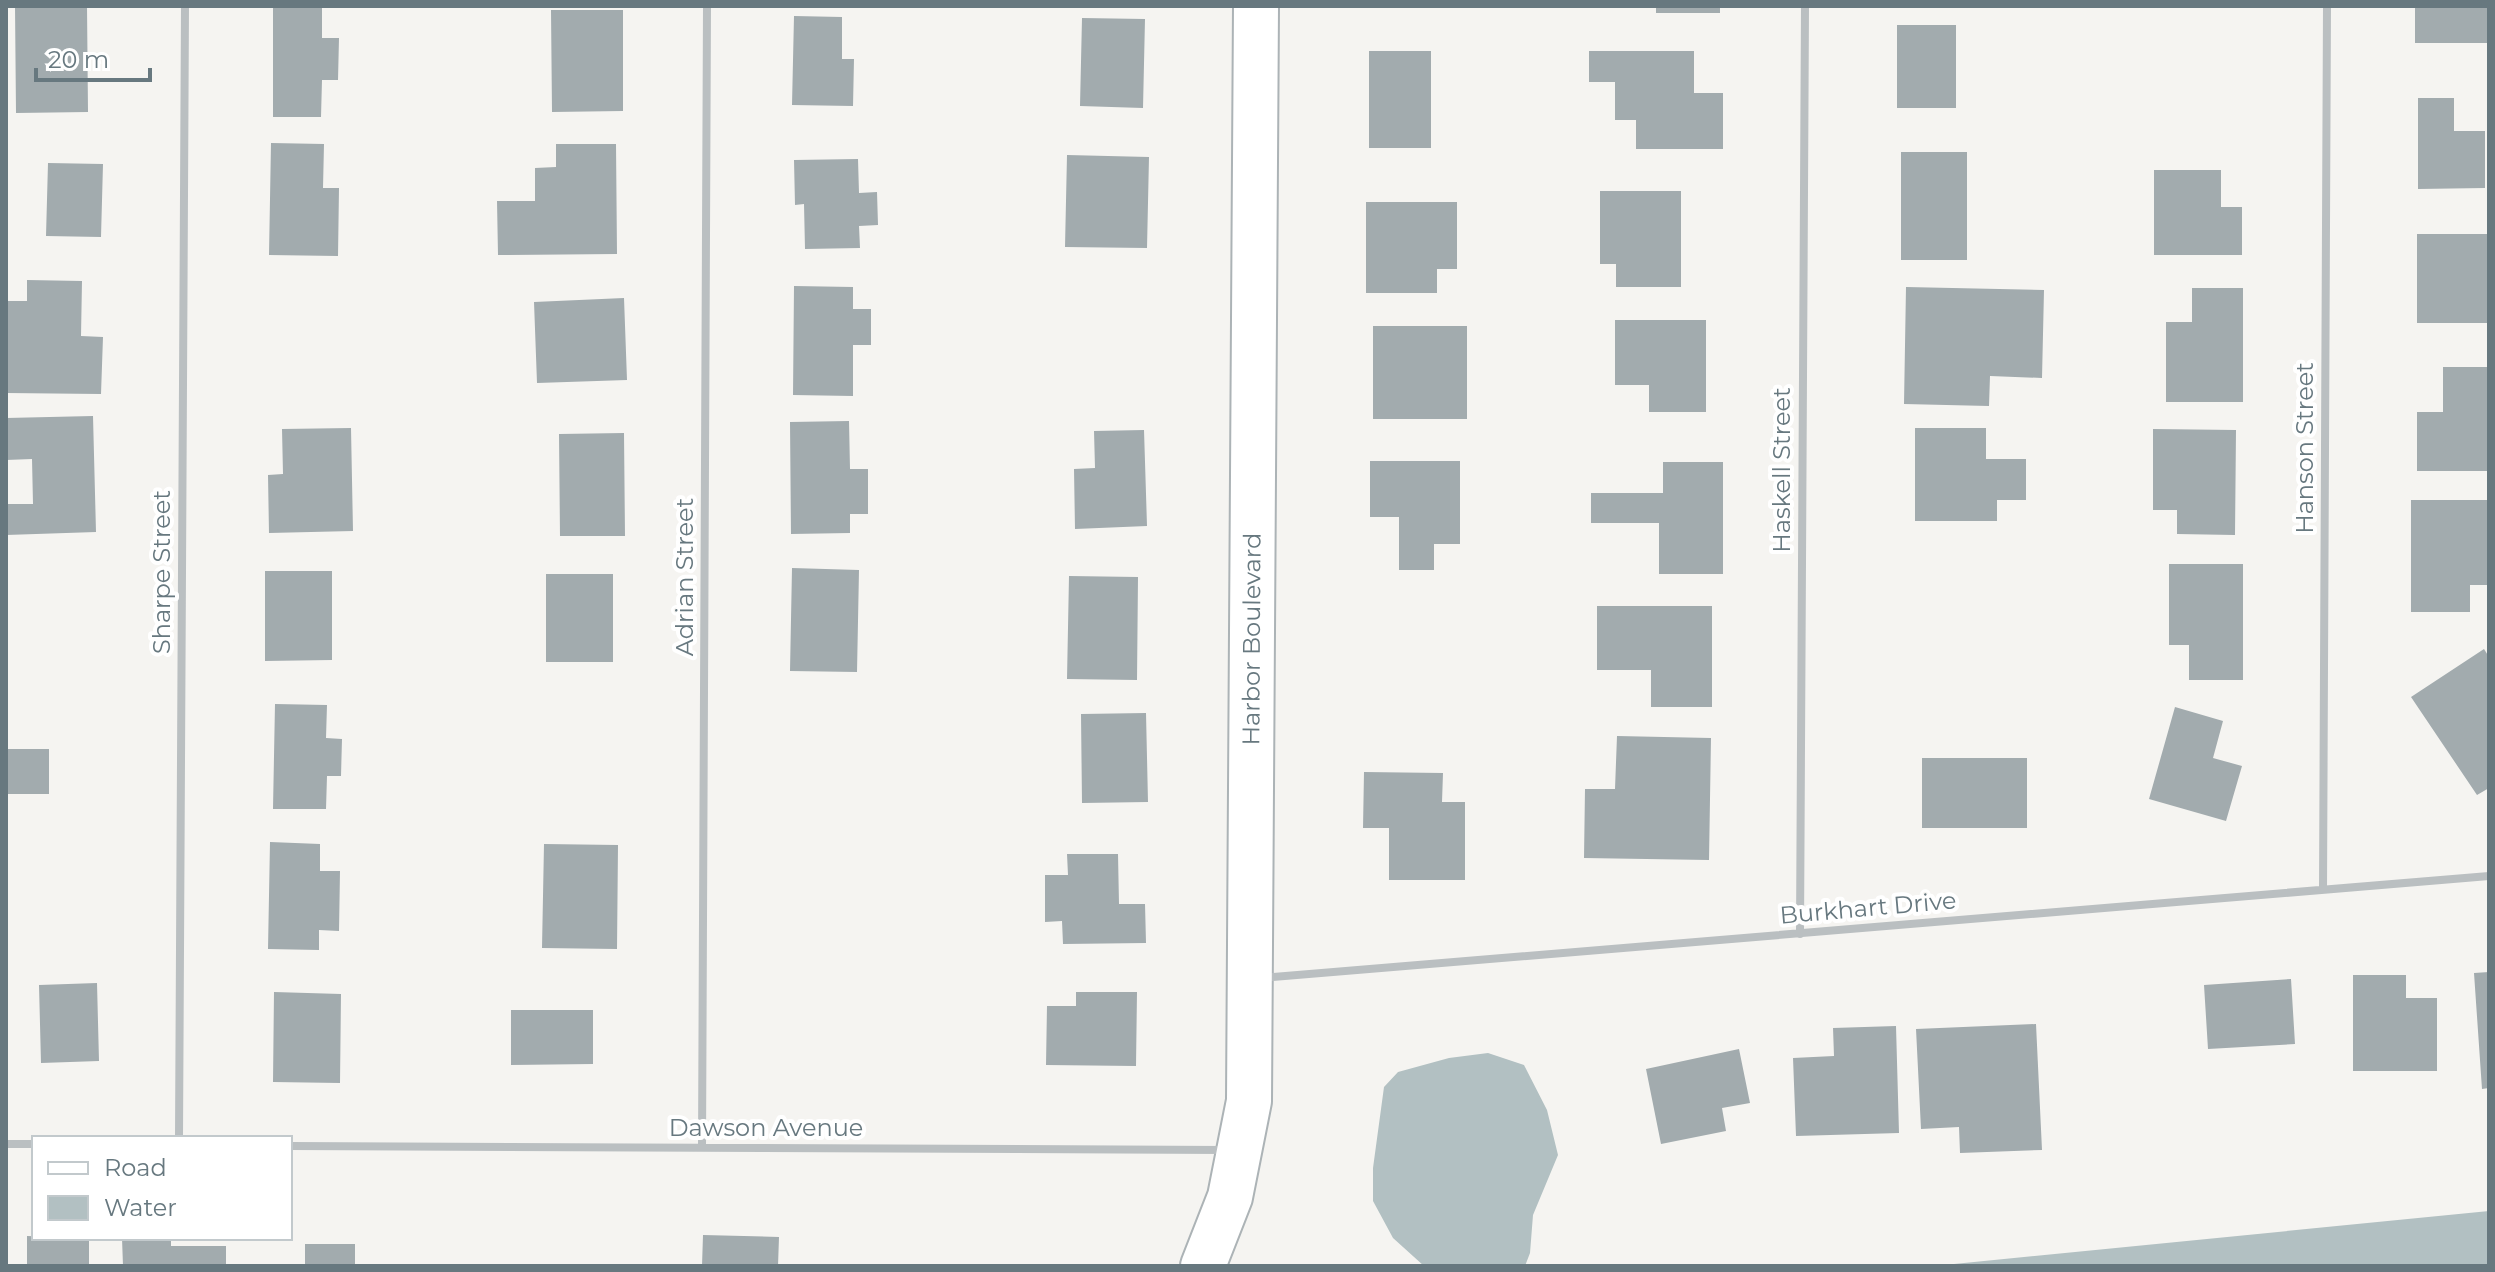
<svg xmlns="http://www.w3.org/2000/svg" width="2495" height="1272" font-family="Montserrat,sans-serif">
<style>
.water{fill:#b2c0c2}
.building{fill:#a2abae}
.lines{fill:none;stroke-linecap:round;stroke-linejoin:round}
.secondary-casing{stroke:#acb3b6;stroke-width:48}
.street{stroke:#babfc1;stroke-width:8}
.secondary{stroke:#fff;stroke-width:44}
.labels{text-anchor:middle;stroke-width:8;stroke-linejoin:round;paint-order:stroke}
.street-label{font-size:24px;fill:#67787f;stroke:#fff}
</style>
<rect width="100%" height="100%" fill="#f5f4f1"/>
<!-- water -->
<path class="water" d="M1488,1053l36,12 23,45 11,45 -25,60 -3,38 -5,13h-101l-31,-28 -20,-37v-33l11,-81 14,-15 51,-14z
M2489,1211v55h-555z"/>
<!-- building -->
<path class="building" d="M15,6h72l1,106 -72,1z
M273,6h49v32h17l-1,42h-16l-1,37h-48z
M1656,6h64v7h-64z
M2415,6h74v37h-74z
M551,10h72v101l-71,1z
M794,16l48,1v42h12l-1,47 -61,-1z
M1082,18l63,1 -2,89 -63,-2z
M1897,25h59v83h-59z
M1369,51h62v97h-62z
M1589,51h105v42h29v56h-87v-29h-21v-38h-26z
M2418,98h36v33h31v57l-67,1z
M271,143l53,1 -1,44h16l-1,68 -69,-1z
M556,144h60l1,110 -119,1 -1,-54h38v-33l21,-1z
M1901,152h66v108h-66z
M1067,155l82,2 -2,91 -82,-1z
M858,159l1,34 18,-1 1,33 -19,1 1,22 -55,1 -1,-45 -9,1 -1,-45z
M48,163l55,1 -2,73 -55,-1z
M2154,170h67v37h21v48h-88z
M1600,191h81v96h-65v-23h-16z
M1366,202h91v67h-20v24h-71z
M2417,234h72v89h-72z
M27,280l55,1 -1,55 22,1 -2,57 -95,-1 1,-92h20z
M794,286l59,1v22h18v36h-18v51l-60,-1z
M1906,287l138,3 -2,88 -52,-2 -1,30 -85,-2z
M2192,288h51v114h-77v-80h26z
M624,298l3,82 -90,3 -3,-81z
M1615,320h91v92h-57v-27h-34z
M1373,326h94v93h-94z
M2443,367h46v104h-72v-59h26z
M93,416l3,116 -90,3v-31h27l-1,-45 -26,1v-42z
M849,421l1,48h18v45h-18v19l-59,1 -1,-112z
M351,428l2,103 -84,2 -1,-58 15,-1 -1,-45z
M1915,428h71v31h40v41h-29v21h-82z
M2153,429l83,1 -1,105 -58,-1v-24h-24z
M1144,430l3,96 -72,3 -1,-60 21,-1 -1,-37z
M624,433l1,103h-65l-1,-102z
M1370,461h90v83h-26v26h-35v-53h-29z
M1663,462h60v112h-64v-51h-68v-30h72z
M2411,500h78v85h-19v27h-59z
M2169,564h74v116h-54v-35h-20z
M792,568l67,2 -2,102 -67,-1z
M265,571h67v89l-67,1z
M546,574h67v88h-67z
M1069,576l69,1 -1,103 -70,-1z
M1597,606h115v101h-61v-37h-54z
M2484,649l5,8v131l-12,7 -66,-98z
M275,704l52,1 -1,33 16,1 -1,37h-14l-1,33h-53z
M2175,707l48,14 -10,37 29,8 -16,55 -77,-22z
M1146,713l2,89 -66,1 -1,-89z
M1617,736l94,2 -2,122 -125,-2 1,-69h30z
M6,749h43v45h-43z
M1922,758h105v70h-105z
M1364,772l79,1 -1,29h23v78h-76v-52h-26z
M270,842l50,2v27h20l-1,60 -20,-1v20l-51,-1z
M544,844l74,1 -1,104 -75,-1z
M1067,854h51l1,50h26l1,39 -83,1 -1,-23 -17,1v-47h23z
M2489,972v116l-7,1 -8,-116z
M2353,975h53v23h31v73h-84z
M2291,979l4,65 -87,5 -4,-64z
M97,983l2,78 -58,2 -2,-78z
M274,992l67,2 -1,89 -67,-1z
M1076,992h61l-1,74 -90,-1 1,-59h29z
M511,1010h82v54l-82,1z
M2036,1024l6,126 -82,3 -1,-26 -38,2 -5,-100z
M1896,1026l3,107 -103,3 -3,-78 41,-2 -1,-28z
M1739,1049l11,54 -28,5 4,23 -65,13 -15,-75z
M703,1235l76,2 -1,29h-76z
M27,1236l62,2v28h-62z
M122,1238h49v8h55v20h-103z
M305,1244h50v22h-50z"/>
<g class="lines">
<defs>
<g id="secondary">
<path id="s1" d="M1203,1266l27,-69 19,-96 7,-1095"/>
</g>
</defs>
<!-- secondary casing -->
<use href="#secondary" class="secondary-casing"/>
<!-- street -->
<path class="street" d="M2323,890l4,-884
M1800,934l5,-928
M1262,978l1227,-102
M179,1138l6,-1132
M6,1144h28
M290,1146l935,4
M702,1148l5,-1142"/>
<!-- secondary -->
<use href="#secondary" class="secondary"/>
</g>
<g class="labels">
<!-- street labels -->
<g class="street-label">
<text transform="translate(2305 448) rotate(-90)" y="8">Hanson Street</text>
<text transform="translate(1782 470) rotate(-90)" y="8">Haskell Street</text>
<text transform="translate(162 572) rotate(-90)" y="8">Sharpe Street</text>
<text transform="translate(685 577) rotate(-90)" y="8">Adrian Street</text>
<text dy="8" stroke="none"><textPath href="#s1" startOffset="634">Harbor Boulevard</textPath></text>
<text transform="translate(1868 908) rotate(-5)" y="8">Burkhart Drive</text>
<text x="766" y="1136">Dawson Avenue</text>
</g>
</g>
<!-- border -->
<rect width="2495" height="1272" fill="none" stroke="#67787f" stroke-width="16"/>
<!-- legend -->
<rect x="32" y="1136" width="260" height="104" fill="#ffffff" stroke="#c2c9cc" stroke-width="2"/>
<rect x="48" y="1162" width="40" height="12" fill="#ffffff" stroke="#c2c9cc" stroke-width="2"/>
<text x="104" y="1176" font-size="24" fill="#67787f">Road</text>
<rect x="48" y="1196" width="40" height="24" fill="#b2c0c2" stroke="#c2c9cc" stroke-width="2"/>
<text x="104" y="1216" font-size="24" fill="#67787f">Water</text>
<!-- scale -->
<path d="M36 68v12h114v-12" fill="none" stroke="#67787f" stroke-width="4"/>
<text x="48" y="68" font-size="24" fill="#67787f" stroke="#ffffff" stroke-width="6" paint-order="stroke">20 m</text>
</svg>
